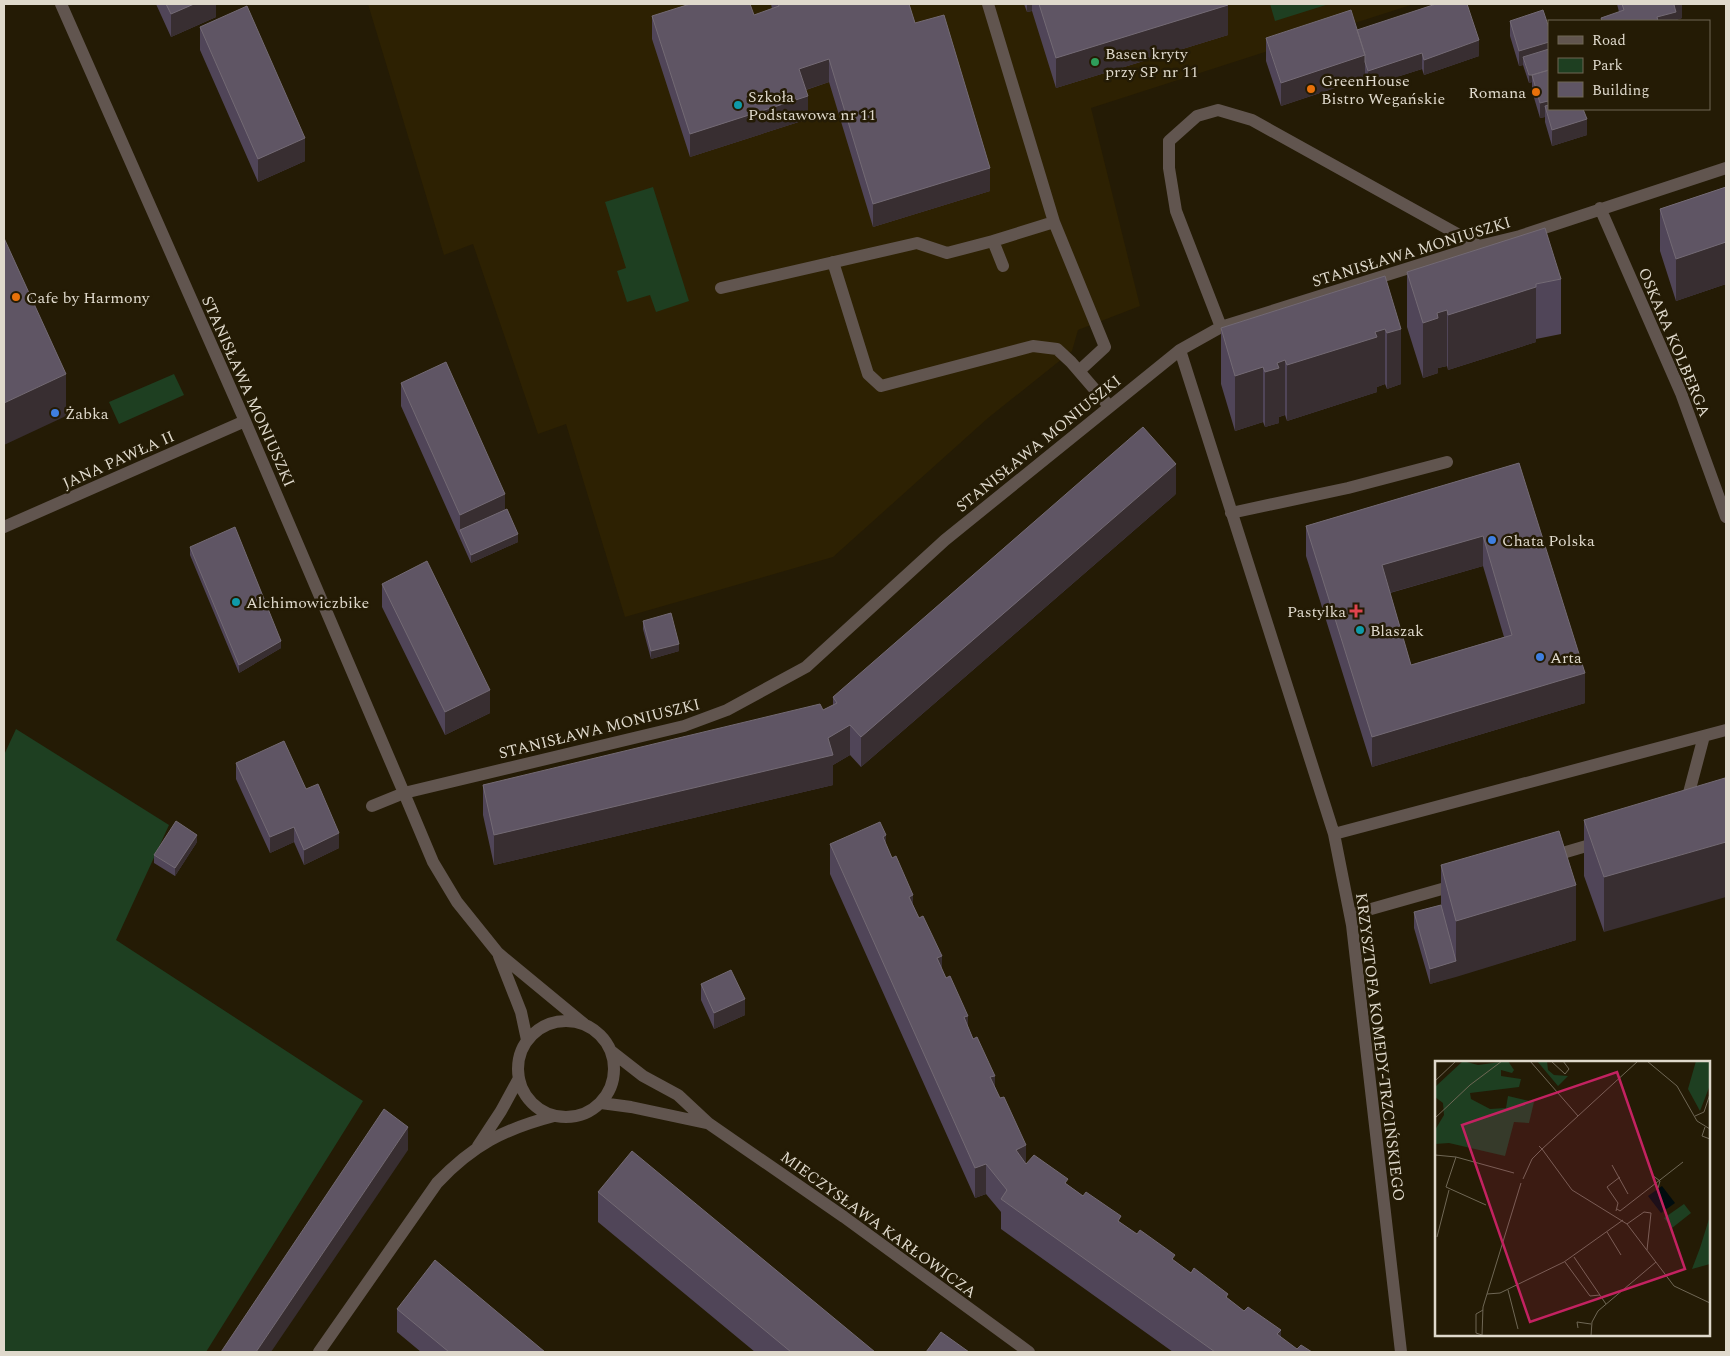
<svg xmlns="http://www.w3.org/2000/svg" width="1730" height="1356" font-family="Spectral,serif">
<style>
.built{fill:#2d2102}
.green{fill:#1e3f21}
.lines{fill:none;stroke-linecap:round;stroke-linejoin:round}
.minor{stroke:#61554f;stroke-width:12}
.wall{fill:#504558;fill-rule:evenodd}
.shaded-wall{fill:#382e31}
.building{fill:#5f5564;stroke:#736a74;fill-rule:evenodd}
.leisure-dot{fill:#2e9e5b;stroke:#241b05;stroke-width:2}
.food-dot{fill:#e8710a;stroke:#241b05;stroke-width:2}
.culture-dot{fill:#0f9aa8;stroke:#241b05;stroke-width:2}
.shop-dot{fill:#3f7fe0;stroke:#241b05;stroke-width:2}
.health-dot{fill:#e0444e;stroke:#241b05;stroke-width:2}
.labels{text-anchor:middle;stroke-width:5;stroke-linejoin:round;paint-order:stroke}
.poi-label{font-size:16px;fill:#dfd9cc;stroke:#241b05;text-anchor:start}
.street-label{font-size:16px;fill:#dfd9cc;stroke:#241b05}
.inset-road{fill:none;stroke:#6f6755;stroke-width:1}
.view{fill:#c32261;fill-opacity:0.15;stroke:#c32261;stroke-width:2.5}
.inset-edge{fill:none;stroke:#dfd9cc;stroke-width:2.5}
</style>
<rect width="100%" height="100%" fill="#241b05"/>
<!-- built -->
<path class="built" d="M368,4h1046l-323,104 49,198 -62,24 -6,21 -84,67 -155,139 -208,60 -59,-193 -28,10 -65,-190 -29,11z"/>
<!-- green -->
<path class="green" d="M1270,4h59l-54,17z
M653,187l36,114 -33,11 -6,-17 -23,7 -10,-31 9,-3 -21,-66z
M174,374l10,21 -65,29 -10,-22z
M16,729l153,96 -53,115 247,161 -157,251h-202v-597z"/>
<g class="lines">
<!-- minor -->
<path class="minor" d="M61,4l184,417 159,372 280,-67 43,-16 79,-43 139,-127 235,-190 41,-23 258,-81 41,-10 206,-68
M988,4l66,218 51,125 -26,24
M1600,208l81,185 45,124
M833,262l35,112 13,12 152,-40 24,3 14,13 38,44
M1003,266l-10,-25 61,-19
M721,288l196,-45 30,10 46,-12
M1221,327l-45,-116 -7,-43v-27l28,-25 21,-6 34,10 227,126
M1180,350l154,484 18,91 49,427
M1231,513l117,-25 99,-26
M4,527l241,-106
M1686,804l18,-68
M372,806l32,-13 29,69 24,40 41,51 86,71
M1334,834l392,-104
M1549,857l51,-15
M1350,915l106,-30
M499,956l22,56 6,28
M518 1069a48 48 0 1 1 96 0a48 48 0 1 1-96 0Z
M611,1051l32,25 35,19 30,28 136,94 185,135
M601,1103l30,4 75,16
M478,1146l23,-35 18,-33
M319,1352l118,-169c36,-38 67,-54 117,-67"/>
</g>
<!-- wall -->
<path class="wall" d="M156,4h60v13l-45,20z
M771,4h138l6,19 75,168 -117,36 -44,-145 -23,8 2,29 -118,38 -38,-118v-23l102,-1 18,-6z
M1024,4h204v31l-172,53 -24,-77 -5,1z
M1617,4h65v14l-6,2v1h-75v-3l18,-6z
M1510,21l39,21 38,93 -35,11 -7,-24v-5l-5,1 -8,-27v-9l-3,1 -6,-18 -4,1 -9,-30z
M200,27l105,134 -47,21 -58,-132z
M1357,30l122,26 -55,19 -2,-6 -54,17 -3,-8 -84,28 -15,-45v-23z
M1726,187v97l-50,17 -16,-50v-42z
M1407,272l154,7v55l-25,5v3l-88,28 -1,-4 -9,2v5l-15,5 -16,-51z
M1385,276l16,108 -14,5 -2,-5 -8,3v5l-90,29 -2,-6 -6,2v6l-14,4 -2,-5 -28,9 -14,-47v-56z
M401,383l104,126 13,33 -47,21 -70,-157z
M1519,463l66,240 -213,64 -66,-211v-30zM1483,566l21,71 -93,28 -21,-72z
M1176,494l-315,273 -11,-12 -17,10v20l-339,80 -11,-50v-30l340,-75 10,-5v-8z
M190,547l91,101 -42,25 -49,-118z
M382,584l108,129 -45,22 -63,-128z
M643,621l36,30 -28,8 -8,-30z
M236,763l103,85 -35,17 -10,-23 -24,11 -34,-74z
M1726,784l-122,148 -20,-56v-56z
M197,842l-22,34 -21,-13v-8z
M830,844l56,1 109,242 31,76 42,22 229,164 15,3h-139l-172,-123v-17l-15,-18 -11,4 -145,-324z
M1441,865l135,75 -146,44 -16,-56v-16l27,-7z
M701,984l44,31 -31,14 -13,-29z
M598,1192l277,160h-120l-157,-130z
M397,1309l148,43h-124l-24,-20z"/>
<!-- shaded-wall -->
<path class="shaded-wall" d="M194,4h22v13l-45,20v-23z
M1027,4h5v7l-5,1z
M1677,4h5v14l-6,2v1h-19v-4l17,-12z
M1228,5v30l-172,53v-30z
M1479,40v16l-55,19v-15z
M1549,42v15h-26v8l-4,1v-15z
M1422,53v16l-54,17v-15z
M1365,55v23l-84,28v-23z
M829,59v23l-30,10v-23z
M1532,74v8l-3,1v-8z
M808,96v23l-118,38v-23z
M1548,101v14l-3,-9v11l-5,1v-15z
M1587,119v16l-35,11v-16z
M305,138v23l-47,21v-23z
M990,168v23l-117,36v-23z
M1726,242v42l-50,17v-42z
M1536,287v55l-88,28v-55z
M1447,310v56l-9,2v5l-15,5v-55l14,-10z
M1385,329v55l-8,3v5l-90,29v-56z
M1401,329v55l-14,5v-56z
M1285,360v55l-6,2v6l-14,4v-55l12,-9z
M1263,367v55l-28,9v-55z
M66,374v42l-62,29v-42z
M1176,464v30l-315,273v-30z
M505,494v23l-45,13v-15z
M518,534v8l-47,21v-8z
M1483,536v30l-101,29v-30z
M281,641v7l-42,25v-8z
M679,644v7l-28,8v-8z
M1585,673v30l-213,64v-30z
M490,690v23l-45,22v-23z
M850,725v30l-17,10v20l-339,80v-30l334,-97z
M294,827v15l-24,11v-16z
M339,833v15l-35,17v-15z
M197,835v7l-22,34v-8z
M886,835v30l-3,-28z
M1726,842v55l-122,35v-55z
M1576,885v55l-120,37v-56z
M913,895v30l-4,-28z
M942,956v30l-5,-28z
M1456,961v16l-26,7v-15z
M745,999v16l-31,14v-16z
M968,1016v29l-4,-28z
M995,1076v30l-5,-29z
M408,1127v23l-137,202h-15z
M1026,1145v30l-10,-25z
M986,1164v30l-11,4v-30z
M1281,1330v22l-4,-18z"/>
<!-- building -->
<path class="building" d="M166,4h28l-23,10z
M690,4h60l4,11 25,-9 -1,-2h131l6,19 29,-8 46,153 -117,36 -44,-145 -30,10 9,27 -118,38 -38,-118z
M1039,4h189v1l-172,53z
M1436,4h31l12,36 -55,20 -2,-7 -54,18 -3,-9v-7l-8,-25z
M1622,4h55l-3,1 2,7 -19,5 1,4h-56l-1,-3 23,-8z
M247,6l58,132 -47,21 -58,-132z
M1351,10l14,45 -84,28 -15,-45z
M1543,10l6,18v14l-30,9 -9,-30z
M1549,49v21l-17,5h-3l-6,-18z
M1549,70v35l-1,-4 -8,2 -8,-28z
M1549,105v4h34l4,10 -35,11 -7,-24z
M1726,187v55l-50,17 -16,-50z
M1545,228l16,51 -25,5v3l-88,28 -1,-5 -10,3 1,5 -15,5 -16,-51z
M4,238l62,136 -62,29z
M1385,276l16,53 -14,4 -2,-4 -10,3 2,5 -90,28 -2,-5 -8,3 2,5 -14,4 -2,-5 -28,9 -14,-48z
M446,362l59,132 -45,21 -59,-132z
M1143,427l33,37 -315,273 -11,-12 -22,13 5,17 -339,80 -11,-50 337,-81 3,6 14,-7 -4,-6z
M1519,463l66,210 -213,64 -66,-211zM1483,536l29,99 -101,30 -29,-100z
M507,509l11,25 -47,21 -11,-25z
M235,527l46,114 -42,24 -49,-118z
M427,561l63,129 -45,22 -63,-128z
M671,613l8,31 -28,7 -8,-30z
M284,741l22,48 12,-5 21,49 -35,17 -10,-23 -24,10 -34,-74z
M1725,778l1,6v58l-122,35 -20,-57z
M176,821l21,14 -22,33 -21,-13z
M880,822l6,13 -3,2 9,21 4,-2 17,39 -4,2 10,21 4,-2 19,40 -5,2 9,20 4,-2 18,40 -4,1 9,22 4,-2 18,39 -5,1 10,21 4,-1 22,48 -10,5 10,14 8,-9 34,24 -3,4 18,13 3,-4 35,24 -3,5 19,13 3,-4 35,25 -3,4 19,14 3,-5 34,26 -2,3 18,14 4,-4 33,23 -4,4 20,15 4,-4 11,7h-97l-214,-153 6,-9 -21,-26 -11,4 -145,-324z
M1559,831l17,54 -120,36 -15,-56z
M1441,905l15,56 -26,8 -16,-57z
M731,970l14,29 -31,14 -13,-29z
M384,1109l24,18 -152,225h-35z
M632,1151l243,201h-84l-193,-160z
M435,1260l110,92h-96l-52,-43z
M941,1332l28,20h-43z"/>
<!-- markers -->
<circle class="leisure-dot" cx="1095" cy="62" r="5"/>
<g class="food-dot">
<circle cx="1311" cy="89" r="5"/>
<circle cx="1536" cy="92" r="5"/>
<circle cx="16" cy="297" r="5"/>
</g>
<g class="culture-dot">
<circle cx="738" cy="105" r="5"/>
<circle cx="236" cy="602" r="5"/>
<circle cx="1360" cy="630" r="5"/>
</g>
<g class="shop-dot">
<circle cx="55" cy="413" r="5"/>
<circle cx="1492" cy="540" r="5"/>
<circle cx="1540" cy="657" r="5"/>
</g>
<path class="health-dot" d="M1353.5 603.5h5v5h5v5h-5v5h-5v-5h-5v-5h5z"/>
<g class="labels">
<!-- poi labels -->
<g class="poi-label">
<text x="1105" y="59">Basen kryty<tspan x="1105" dy="18">przy SP nr 11</tspan></text>
<text x="1321" y="86">GreenHouse<tspan x="1321" dy="18">Bistro Wegańskie</tspan></text>
<text x="1526" y="98" text-anchor="end">Romana</text>
<text x="748" y="102">Szkoła<tspan x="748" dy="18">Podstawowa nr 11</tspan></text>
<text x="26" y="303">Cafe by Harmony</text>
<text x="65" y="419">Żabka</text>
<text x="1502" y="546">Chata Polska</text>
<text x="246" y="608">Alchimowiczbike</text>
<text x="1346" y="617" text-anchor="end">Pastylka</text>
<text x="1370" y="636">Blaszak</text>
<text x="1550" y="663">Arta</text>
</g>
<!-- street labels -->
<g class="street-label">
<text transform="translate(1411 251) rotate(-17)" y="6">STANISŁAWA MONIUSZKI</text>
<text transform="translate(1675 342) rotate(67)" y="6">OSKARA KOLBERGA</text>
<text transform="translate(249 391) rotate(66)" y="6">STANISŁAWA MONIUSZKI</text>
<text transform="translate(1038 443) rotate(-39)" y="6">STANISŁAWA MONIUSZKI</text>
<text transform="translate(118 459) rotate(-24)" y="6">JANA PAWŁA II</text>
<text transform="translate(599 728) rotate(-14)" y="6">STANISŁAWA MONIUSZKI</text>
<text transform="translate(1381 1047) rotate(83)" y="6">KRZYSZTOFA KOMEDY-TRZCIŃSKIEGO</text>
<text transform="translate(879 1224) rotate(36)" y="6">MIECZYSŁAWA KARŁOWICZA</text>
</g>
</g>
<!-- overview -->
<g transform="translate(1435 1061)">
<rect width="275" height="275" fill="#241b05"/>
<path d="M28,0l15,4 30,-4 6,9 -2,3 -11,-3v6l20,3 -2,8 -49,6 1,6 19,10 16,-1 2,-12 26,6 -5,21 -15,-1 -9,34 -56,-13 -14,1v-14l9,-15 -1,-12 -8,-6v-10zM102,0h10l1,9 6,5 14,1 -10,10zM261,0h14v24l-10,26 -12,-22zM249,143l7,9 -19,15 -8,-10zM274,158l1,45 -18,5 8,-21z" fill="#1e3f21"/>
<path d="M227,125l13,17 -14,10 -13,-17z" fill="#000c0e"/>
<path class="inset-road" d="M95,0l48,55M116,0l14,13 4,-5 -6,-8M203,0l-96,88 30,41 55,34 47,62 36,17M212,0l30,25 20,35 13,8M0,20l21,-20M260,55l9,-4 6,-18M0,57l35,-33 32,-24M270,66l-3,9 8,3M0,94l21,2 58,16M21,96l-10,30 40,18M177,104l16,29M217,114l8,6 -2,7M88,118l9,-20 10,-10 -3,-3M182,148l3,2 63,-49M181,150l2,-8 -11,-16 13,-10M192,163l17,-12 7,1 -4,37M172,171l14,23M2,176l12,-47M139,196l32,47M130,201l25,34 10,-1M73,229l10,39M52,233l13,-1 64,-31 59,-42M143,267l-1,-6 14,2M47,274l-6,-2v-19l7,-4M47,275l1,-29 38,-124M156,275l1,-14 6,-11 58,-49"/>
<path class="view" d="M182,11l68,197 -155,53 -68,-197z"/>
<rect width="275" height="275" class="inset-edge"/>
</g>
<!-- border -->
<rect width="1730" height="1356" fill="none" stroke="#dfd9cc" stroke-width="10"/>
<!-- legend -->
<rect x="1548" y="20" width="162" height="90" fill="#241b05" stroke="#6f6755"/>
<rect x="1558" y="36" width="25" height="8" fill="#61554f" stroke="#6f6755"/>
<text x="1592" y="45" font-size="15" fill="#dfd9cc">Road</text>
<rect x="1558" y="58" width="25" height="15" fill="#1e3f21" stroke="#6f6755"/>
<text x="1592" y="70" font-size="15" fill="#dfd9cc">Park</text>
<rect x="1558" y="82" width="25" height="15" fill="#5f5564" stroke="#6f6755"/>
<text x="1592" y="95" font-size="15" fill="#dfd9cc">Building</text>
</svg>
